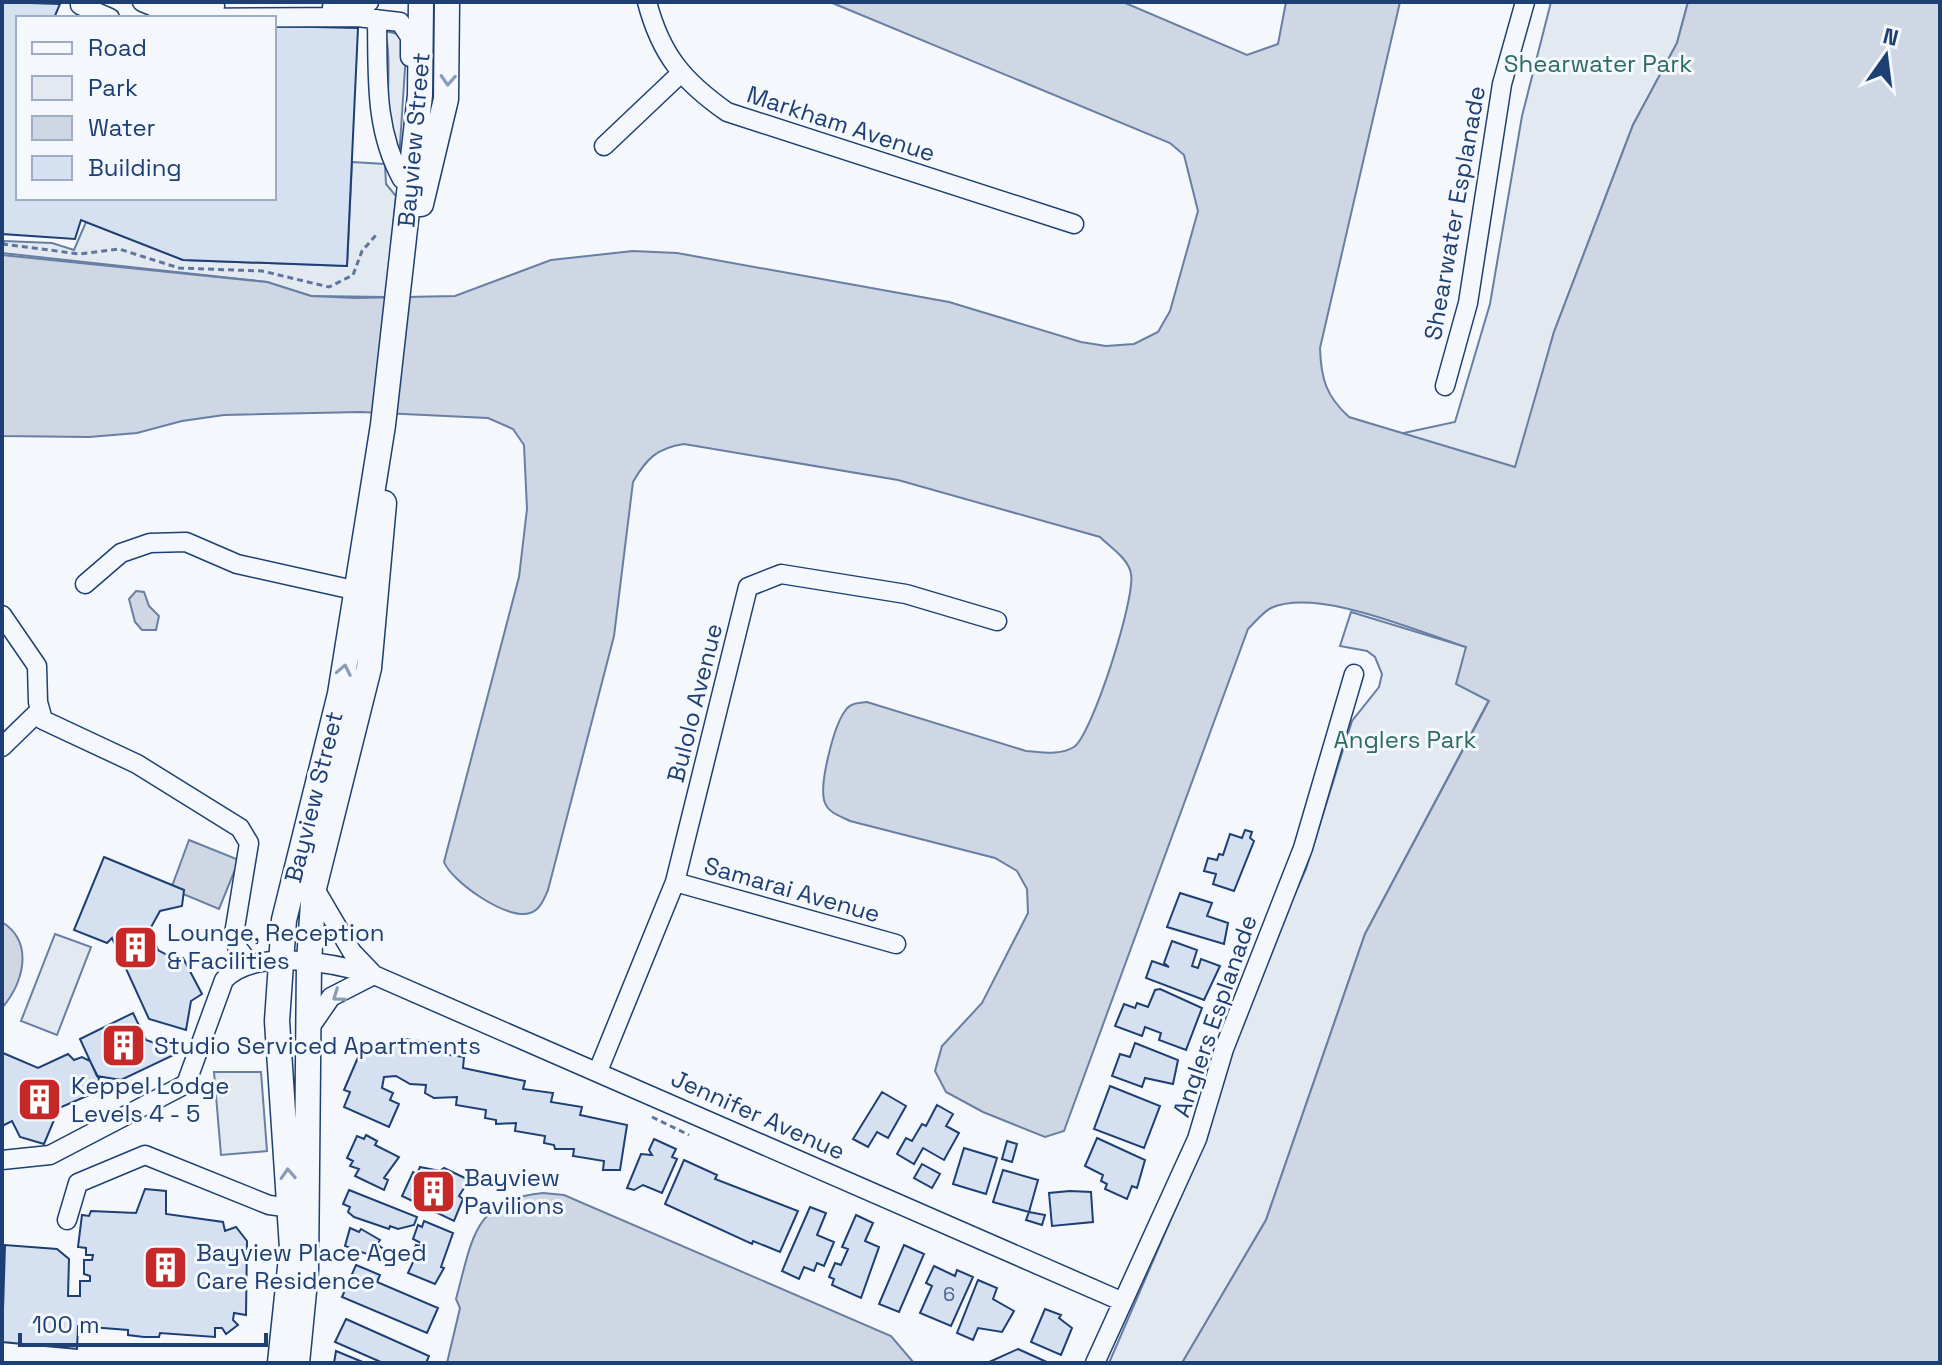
<svg xmlns="http://www.w3.org/2000/svg" width="1942" height="1365" font-family="'Space Grotesk',sans-serif">
<style>
.green{fill:#e3e9f0;stroke:#687fa3;stroke-width:2}
.water{fill:#cfd7e4;stroke:#687fa3;stroke-width:2}
.building{fill:#d5e0f0;stroke:#1d3f73;stroke-width:2}
.lines{fill:none;stroke-linecap:round;stroke-linejoin:round}
.minor-casing{stroke:#1d3f73;stroke-width:21}
.major-casing{stroke:#1d3f73;stroke-width:27}
.path{stroke:#5e769c;stroke-width:3;stroke-dasharray:6 4;stroke-linecap:butt}
.minor{stroke:#f4f7fb;stroke-width:18}
.major{stroke:#f4f7fb;stroke-width:24}
.oneway{stroke:#889bb7}
.labels{text-anchor:middle;stroke-width:6;stroke-linejoin:round;paint-order:stroke}
.number-label{font-size:20px;fill:#4b6792}
.park-label{font-size:24px;fill:#2c6c60;stroke:#f4f7fb}
.street-label{font-size:24px;fill:#1d3f73;stroke:#f4f7fb}
.poi-label{font-size:24px;fill:#1d3f73;stroke:#f4f7fb;text-anchor:start}
</style>
<rect width="100%" height="100%" fill="#f4f7fb"/>
<!-- green -->
<path class="green" d="M1551,2h137l-11,41 -44,82 -79,207 -38,136 -117,-34 56,-12 35,-118 32,-188z
M385,31l17,4 4,18 -7,107c-21,-36 -4,-88 -14,-129z
M352,162l33,2 1,20 10,12 -9,101 -76,-1 -44,-14 -265,-29 2,-12 48,2 22,7 12,-28 97,38 164,6z
M1351,612l115,35 23,53 -124,234 -99,286 -84,143h-73l88,-204 48,-153 61,-137 46,-148 27,-34 3,-13 -7,-17 -8,-6 -27,-5z
M55,934l36,13 -34,88 -36,-14z
M214,1072h47l6,79 -46,4z"/>
<!-- water -->
<path class="water" d="M830,2h293l124,53 31,-11 8,-42h114l-80,346c1,31 6,48 29,69l166,50 39,-135 79,-207 44,-82 11,-41h252v1361h-758l84,-143 99,-286 124,-233 -33,-17 10,-37c-48,-15 -148,-60 -195,-39 -8,4 -16,14 -23,21l-184,502 -19,6 -62,-25 -37,-20 -11,-21 7,-25 40,-43 46,-90 -1,-24 -10,-18 -22,-13 -145,-37c-10,-5 -21,-8 -25,-18 -7,-17 9,-77 20,-92 5,-8 13,-8 22,-9l159,49c16,1 33,5 48,-4 18,-12 62,-150 57,-173 -2,-15 -21,-27 -31,-37l-202,-57 -214,-36c-27,4 -38,15 -51,38l-19,154 -66,254c-4,9 -8,20 -18,23 -22,8 -78,-31 -86,-51l75,-285 8,-68 -3,-64 -11,-16 -25,-11 -127,-6 -137,3 -42,6 -45,12 -48,4 -87,-1v-181l265,27 44,14 45,2 99,-2 96,-36 82,-9 44,2 272,49 132,40 25,4 28,-2 24,-12 12,-21 28,-100 -14,-56 -14,-12z
M136,591l8,1 5,14 10,10 -3,14h-14l-7,-8 -6,-23z
M189,840l50,20 -20,49 -48,-20z
M2,922c33,21 21,61 0,86z
M543,1193l21,2 327,141 23,27h-467l13,-55 -4,-9c16,-58 17,-100 87,-106z"/>
<!-- building -->
<path class="building" d="M2,2l58,2 -6,14h-36v180h256v-172l84,2 -11,238 -164,-6 -102,-40 -6,19 -73,-5z
M1245,830l7,2 -2,6 4,3 -20,50 -21,-7 3,-10 -12,-3 4,-13 9,2 2,-6 4,1 7,-21 12,4z
M104,857l80,33 -2,16 -22,5 -10,18 8,21 18,10 7,-2 19,36 -11,7 -5,29 -37,-11 -37,-81 -5,5 -33,-13z
M1180,893l32,10 -5,13 21,7 -4,21 -57,-17z
M1172,941l25,9 -5,16 6,2 3,-9 19,7 -16,34 -58,-22 6,-17 17,6 -5,-4z
M1160,989l42,19 -16,42 -27,-10 2,-7 -16,-6 -3,9 -27,-10 9,-22 11,4 2,-5 11,4 7,-17z
M133,1013l13,27 34,12 -59,28 -24,-4 -17,-37z
M404,1039l32,4 -1,10 29,4 -1,11 62,13 -2,8 30,4 -2,9 31,5 -2,8 47,10 -7,45h-17l1,-9 -31,-5 1,-7h-19l-1,-4 -10,-2 1,-7 -30,-5 1,-8 -20,1v-4l-11,-2 1,-8 -30,-5 1,-8 -23,1 -9,-5 1,-8 -16,-1 -14,-8 -12,1 -2,11 11,5 -3,7 9,4 -10,23 -45,-20 6,-15 -6,-2 15,-35 21,-11 23,2z
M1135,1043l43,17 -5,24 -28,-6 -3,9 -30,-11 8,-22 10,3z
M3,1053l35,15 30,-14 6,6 8,-3 8,4 9,18 -3,13 -37,16 -15,36 -24,-7 -8,-16 -10,5z
M1110,1086l50,20 -16,42 -50,-19z
M882,1092l24,14 -18,32 -11,-6 -9,15 -15,-8z
M937,1105l16,9 -7,12 13,7 -15,27 -21,-12 -9,16 -17,-10 9,-16 6,3 10,-17 4,2z
M366,1135l11,6 -2,4 24,12 -15,21 4,2 -4,10 -29,-14 4,-7 -9,-3 3,-5 -6,-3 10,-22 7,3z
M1097,1138l48,22 -8,28 -5,-2 -5,13 -22,-10 2,-5 -6,-3 2,-6 -18,-9z
M654,1139l22,10 -4,8 5,2 -15,34 -19,-8 -9,5 -7,-2 14,-34 11,1 -3,-5z
M1007,1141l10,3 -5,18 -10,-3z
M964,1148l33,10 -11,36 -33,-10z
M684,1160l33,15 -2,4 83,32 -18,41 -27,-11 -1,3 -87,-40z
M922,1164l18,10 -8,14 -18,-10z
M420,1167l20,4 4,-3 25,12 -10,16 4,3 -9,22 -52,-25 11,-24 4,2z
M1003,1170l35,10 -9,32 -36,-10z
M145,1189l21,2v23l57,8 2,9 11,-4 11,14 -1,74 -12,-2 -1,7 5,5 -12,9 -4,-6h-7v9l-55,-4 -1,4h-15l-16,-2v-5l-50,-4 -1,23 -75,-7 3,-97 52,4 12,10 -1,37h12v-15h10v-5l-6,-2v-14h8l1,-5h-7v-7l-8,-1 4,-32 7,1 2,-5 45,2z
M349,1190l68,27 -3,8 -16,4 -8,-3 -1,3 -35,-12 -6,-5 2,-5 -7,-3z
M1070,1191l21,1 2,30 -41,4 -3,-33z
M810,1207l16,6 -9,22 17,7 -10,24 -7,-3 -3,8 -10,-4 -5,12 -17,-8z
M1029,1212l16,3 -3,10 -16,-5z
M856,1215l17,8 -8,18 14,6 -18,51 -29,-13 2,-6 -5,-2 6,-14 6,2 7,-16 -6,-2z
M424,1221l29,12 -12,34 3,1 -9,16 -27,-11 7,-15 -4,-1 5,-12 4,1 1,-3 -8,-4 5,-14 4,2z
M350,1228l9,4 2,-3 19,11 -3,4 9,7 -3,9 -38,-14z
M904,1245l20,9 -25,58 -20,-8z
M356,1265l24,10 -3,7 61,26 -11,25 -85,-36z
M934,1266l21,10 2,-6 16,7 -22,49 -31,-13 12,-27 -6,-3z
M978,1280l19,8 -4,11 21,12 -12,21 -24,-4 -5,12 -16,-7z
M1045,1309l16,6 -2,3 13,10 -11,27 -30,-13z
M346,1319l83,37 -3,7h-43l-48,-21z
M1018,1349l31,14h-62z
M336,1351l29,12h-31z"/>
<g class="lines">
<defs>
<path id="minor" d="M81,2l-1,3 30,13
M142,2l39,16 176,-1 43,5 10,15v20
M178,2l37,4
M647,2c14,53 36,79 80,110l347,112
M332,7l37,-5
M377,19c1,56 -3,110 25,160
M604,146l76,-72
M1445,386l23,-83 34,-219 23,-82
M85,584l36,-31 29,-10 36,-1 51,22 130,29
M2,615l35,51 1,36 5,18 94,44 103,64 9,15 -15,91 3,13 12,16
M2,747l38,-37
M675,882l221,62
M311,1026l20,-29 43,-22 -22,-23 -37,-63
M598,1071l77,-189 73,-295 33,-13 125,20 91,27
M2,1160l48,-5 136,-71 38,-104c30,-33 111,-17 150,-5l747,326
M67,1220l11,-37 67,-28 124,50 31,4
M1095,1363l102,-224 27,-90 79,-201 51,-174"/>
<path id="major" d="M421,204l25,-105 1,-97
M280,1363l12,-115 -15,-227 7,-101 56,-226 43,-269 37,-330 1,-93
M297,1363l9,-92 3,-309 5,-74 55,-220 15,-165"/>
</defs>
<!-- minor casing -->
<use href="#minor" class="minor-casing"/>
<!-- major casing -->
<use href="#major" class="major-casing"/>
<!-- path -->
<path class="path" d="M2,244l78,10 39,-5 60,19 83,3 67,16 24,-12 9,-24 14,-16
M652,1117l37,18"/>
<!-- minor -->
<use href="#minor" class="minor"/>
<!-- major -->
<use href="#major" class="major"/>
</g>
<!-- one-way arrows -->
<defs><path id="oneway-chevron" d="M-2-3.5L2.5 0L-2 3.5" fill="none" stroke-width="1.6" stroke-linecap="round" stroke-linejoin="round" transform="scale(2)"/></defs>
<g class="oneway">
<use href="#oneway-chevron" transform="translate(448 80) rotate(93)"/>
<use href="#oneway-chevron" transform="translate(344 670) rotate(-79)"/>
<use href="#oneway-chevron" transform="translate(338 996) rotate(145)"/>
<use href="#oneway-chevron" transform="translate(288 1174) rotate(-93)"/>
</g>
<!-- icons -->
<defs>
<symbol id="building-square" viewBox="-11 -11 22 22"><rect x="-9" y="-9" width="18" height="18" rx="4" fill="#c62828" stroke="#f4f7fb"/><path d="M-4-6H4V6H1V3H-1V6H-4ZM-2.5-4.3h1.7v1.8h-1.7ZM.8-4.3h1.7v1.8H.8ZM-2.5-1h1.7V.8h-1.7ZM.8-1h1.7V.8H.8Z" fill="#fff"/></symbol>
</defs>
<g fill-rule="evenodd">
<use href="#building-square" x="110" y="922" width="51" height="51"/>
<use href="#building-square" x="98" y="1020" width="51" height="51"/>
<use href="#building-square" x="14" y="1074" width="51" height="51"/>
<use href="#building-square" x="408" y="1166" width="51" height="51"/>
<use href="#building-square" x="140" y="1242" width="51" height="51"/>
</g>
<g class="labels">
<!-- number labels -->
<g class="number-label">
<text x="949" y="1301">6</text>
</g>
<!-- park labels -->
<g class="park-label">
<text x="1598" y="72">Shearwater Park</text>
<text x="1405" y="748">Anglers Park</text>
</g>
<!-- street labels -->
<g class="street-label">
<text transform="translate(841 124) rotate(18)" y="8">Markham Avenue</text>
<text transform="translate(414 140) rotate(-85)" y="8">Bayview Street</text>
<text transform="translate(1455 213) rotate(-80)" y="8">Shearwater Esplanade</text>
<text transform="translate(695 703) rotate(-76)" y="8">Bulolo Avenue</text>
<text transform="translate(314 797) rotate(-76)" y="8">Bayview Street</text>
<text transform="translate(792 890) rotate(16)" y="8">Samarai Avenue</text>
<text transform="translate(1215 1016) rotate(-71)" y="8">Anglers Esplanade</text>
<text transform="translate(758 1115) rotate(24)" y="8">Jennifer Avenue</text>
</g>
<!-- poi labels -->
<g class="poi-label">
<text x="167" y="941">Lounge, Reception<tspan x="167" dy="28">&amp; Facilities</tspan></text>
<text x="154" y="1054">Studio Serviced Apartments</text>
<text x="71" y="1094">Keppel Lodge<tspan x="71" dy="28">Levels 4 - 5</tspan></text>
<text x="464" y="1186">Bayview<tspan x="464" dy="28">Pavilions</tspan></text>
<text x="196" y="1261">Bayview Place Aged<tspan x="196" dy="28">Care Residence</tspan></text>
</g>
</g>
<!-- border -->
<rect width="1942" height="1365" fill="none" stroke="#1d3f73" stroke-width="8"/>
<!-- legend -->
<rect x="16" y="16" width="260" height="184" fill="#f4f7fb" stroke="#9eadc5" stroke-width="2"/>
<rect x="32" y="42" width="40" height="12" fill="#f4f7fb" stroke="#9eadc5" stroke-width="2"/>
<text x="88" y="56" font-size="24" fill="#1d3f73">Road</text>
<rect x="32" y="76" width="40" height="24" fill="#e3e9f0" stroke="#9eadc5" stroke-width="2"/>
<text x="88" y="96" font-size="24" fill="#1d3f73">Park</text>
<rect x="32" y="116" width="40" height="24" fill="#cfd7e4" stroke="#9eadc5" stroke-width="2"/>
<text x="88" y="136" font-size="24" fill="#1d3f73">Water</text>
<rect x="32" y="156" width="40" height="24" fill="#d5e0f0" stroke="#9eadc5" stroke-width="2"/>
<text x="88" y="176" font-size="24" fill="#1d3f73">Building</text>
<!-- north arrow -->
<g transform="translate(1886 56) rotate(14)" stroke="#f4f7fb" stroke-width="6" paint-order="stroke">
<path d="M0-6L14 30L0 20L-14 30Z" fill="#1d3f73"/>
<text y="-12" font-size="22" font-weight="bold" text-anchor="middle" fill="#1d3f73">N</text>
</g>
<!-- scale -->
<path d="M20 1333v12h246v-12" fill="none" stroke="#1d3f73" stroke-width="4"/>
<text x="32" y="1333" font-size="24" fill="#1d3f73" stroke="#f4f7fb" stroke-width="6" paint-order="stroke">100 m</text>
</svg>
